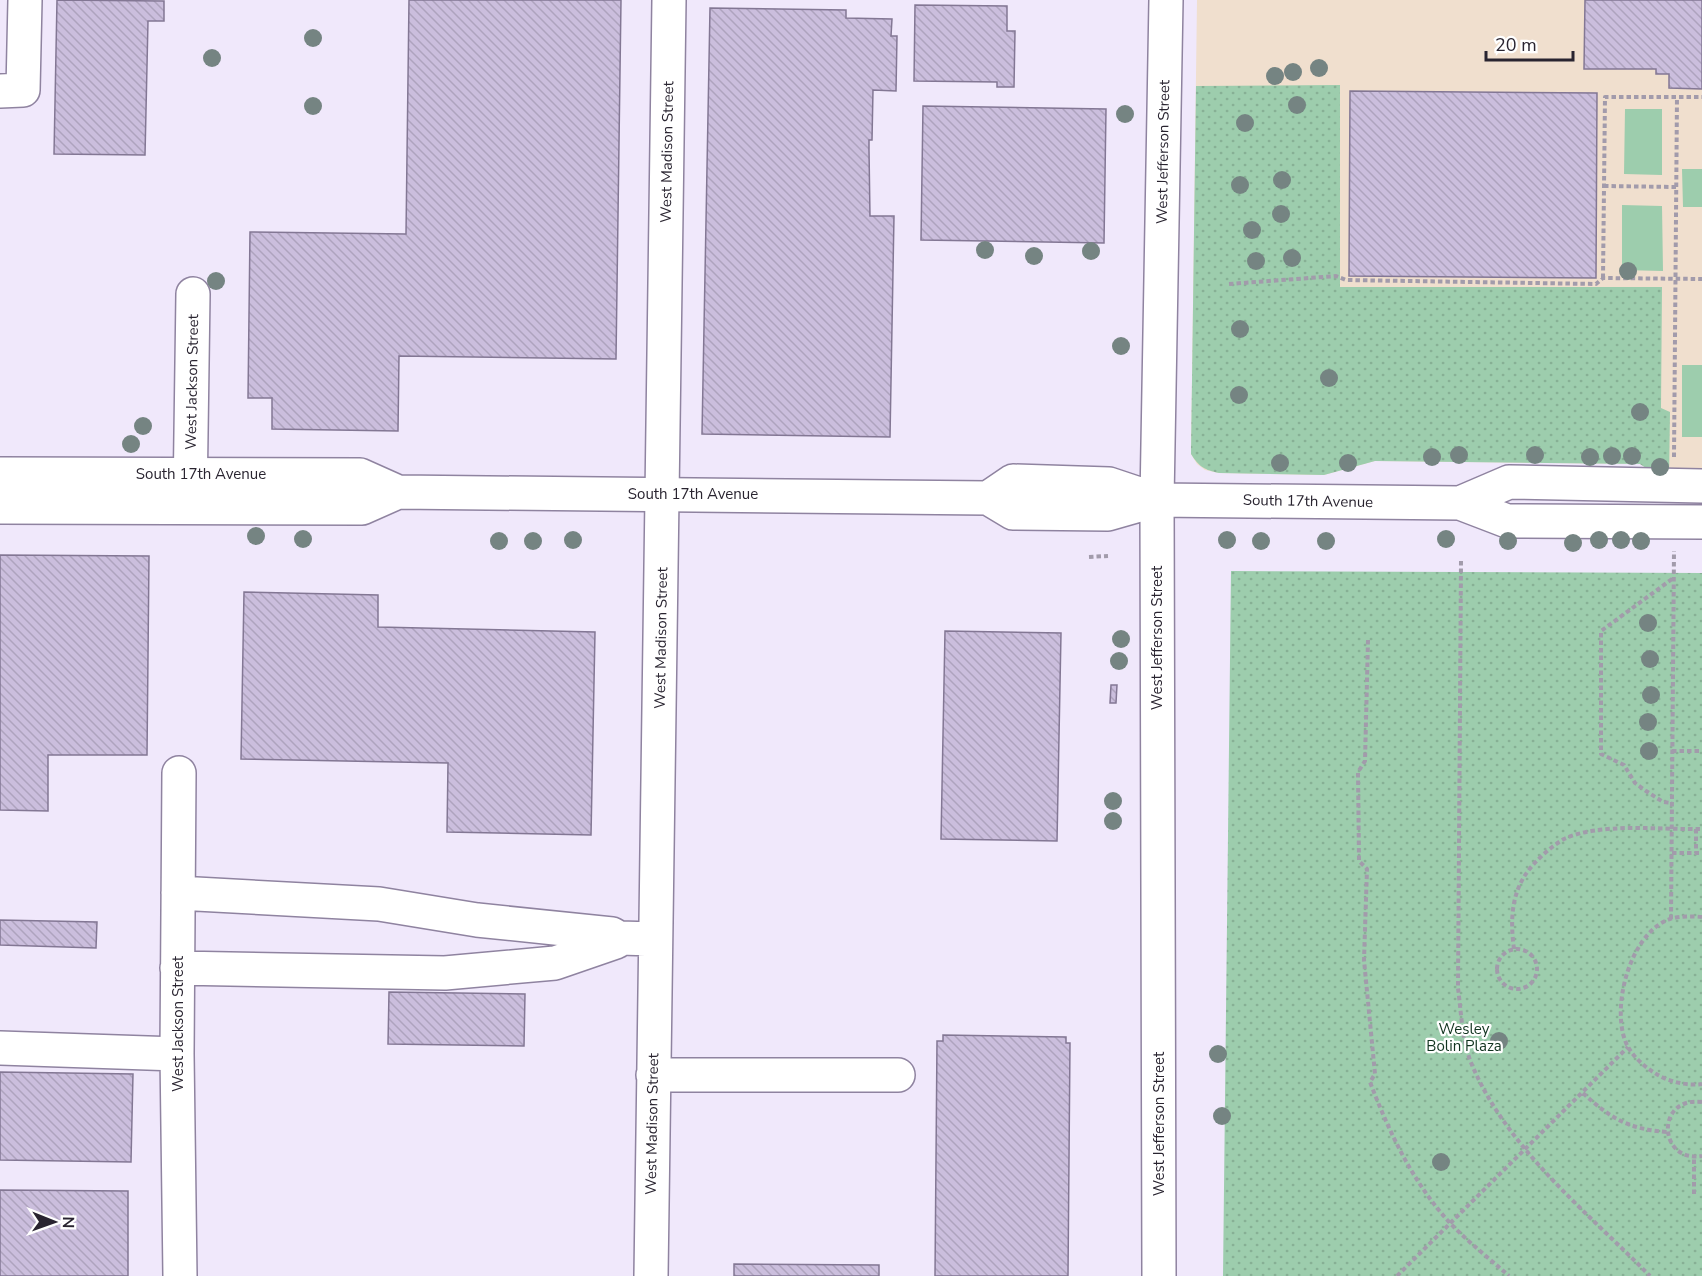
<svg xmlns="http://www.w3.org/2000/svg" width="1702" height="1276" font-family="'Nunito Sans',sans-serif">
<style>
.commercial{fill:#f0dfce}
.green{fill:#9dcdad}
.park{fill:url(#park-dots)}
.building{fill:url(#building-back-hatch);stroke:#837794;stroke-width:1.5}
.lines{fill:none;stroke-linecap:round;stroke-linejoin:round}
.minor-casing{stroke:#8f83a0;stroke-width:36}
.major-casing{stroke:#8f83a0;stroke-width:36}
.path{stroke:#a29bab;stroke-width:4;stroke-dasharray:4.5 3;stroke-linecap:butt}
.minor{stroke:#fff;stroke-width:33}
.major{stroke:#fff;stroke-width:33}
.tree{fill:#758482}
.labels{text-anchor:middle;stroke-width:4.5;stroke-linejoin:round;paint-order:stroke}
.street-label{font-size:15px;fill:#292430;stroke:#fff}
.park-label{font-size:15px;fill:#11331f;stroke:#fff}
</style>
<defs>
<pattern id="park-dots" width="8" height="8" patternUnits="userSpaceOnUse" patternTransform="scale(1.5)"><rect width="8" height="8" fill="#9dcdad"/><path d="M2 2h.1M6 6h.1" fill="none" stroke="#87b095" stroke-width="1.8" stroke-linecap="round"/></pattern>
<pattern id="building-back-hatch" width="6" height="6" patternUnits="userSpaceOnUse" patternTransform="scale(1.5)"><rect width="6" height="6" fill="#cbbedd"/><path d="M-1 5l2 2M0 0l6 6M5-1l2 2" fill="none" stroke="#aea3be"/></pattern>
</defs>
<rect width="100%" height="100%" fill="#f0e8fb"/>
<!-- commercial -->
<path class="commercial" d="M1197,0h505v479l-53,-3 -3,-8 -6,-4 -265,-3 -51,14 -105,-2 -14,-3 -8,-6 -6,-10z"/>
<!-- green -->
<path class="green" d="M1625,109h37v66l-38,-1z
M1682,169h20v38h-19z
M1622,205l40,1 1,65 -41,-1z
M1682,365h20v72h-20z"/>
<!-- park -->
<path class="park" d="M1340,85v202h322l-1,121 9,4 -1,67 -20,-3 -3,-8 -6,-4 -265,-3 -51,14 -105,-2c-14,-3 -20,-6 -28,-19l5,-368z
M1231,571l471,2v703h-479z"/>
<!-- building -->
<path class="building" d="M57,0l107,1v20h-16l-3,134 -91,-1z
M409,0h212l-5,359 -217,-3 -1,75 -126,-2v-31h-24l2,-166 156,2z
M1585,0h117v89l-33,-1v-14h-13v-5h-72z
M915,5l92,1v25h8l-1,56h-17v-5l-83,-1z
M710,8l136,2v8l46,1 -1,17h6l-1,55 -23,-1 -1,50h-3v10l1,66h24l-4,221 -188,-3z
M1350,91l247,2 -1,185 -247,-2z
M923,106l183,3 -2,134 -183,-3z
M0,555l149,1 -2,199h-99v56l-48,-1z
M244,592l134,3v32l217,5 -4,203 -144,-3 1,-69 -207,-4z
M945,631l116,2 -4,208 -116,-2z
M1111,685h6l-1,18h-6z
M0,920l97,2 -1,26 -96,-3z
M389,992l136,2 -1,52 -136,-2z
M943,1035l123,2v6h4l-2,233h-133l2,-235h6z
M0,1072l133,2 -2,88 -131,-2z
M0,1190l128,1v85h-128z
M734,1264l145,1v11h-145z"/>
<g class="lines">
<defs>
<path id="minor" d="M0,91l23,-1 2,-90
M190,502l3,-208
M179,773l-2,281 3,222
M178,893l201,11 98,16 135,14 7,4 36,1
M177,968l268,5 110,-10 61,-21 3,-4
M0,1048l177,6
M653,1075h245
M651,1276l18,-1276"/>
<path id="major" d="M0,474l360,1 38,17 590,6 25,15 95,1 49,-14 303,3 47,18 195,1
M988,498l25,-17 96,3 48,16
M1460,503l49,-21 193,4
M0,507l362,1 36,-16
M1159,1276l-2,-776 9,-500"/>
</defs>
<!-- minor casing -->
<use href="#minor" class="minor-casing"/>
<!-- major casing -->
<use href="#major" class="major-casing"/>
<!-- path -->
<path class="path" d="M1604,186l72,1
M1603,278l2,-181h97
M1229,284l107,-8 10,4 250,4 7,-6 99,1
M1674,457l3,-360
M1089,557l19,-1
M1461,561l-3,427c3,23 4,50 12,72 34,86 116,151 180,216
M1672,579l-71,52v123l23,11 11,18 11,8 17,11 9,1
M1368,640l-3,121 -7,11 1,89 8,8 -3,91 11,114 -5,8c19,50 43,101 80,141 18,19 40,36 59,53
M1672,751h30
M1696,829v24
M1672,853h30
M1702,917c-9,-1 -23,-1 -32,2 -41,14 -61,93 -42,128 7,12 18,21 30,28 12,7 30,11 44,9
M1671,919l3,-368
M1497 969a20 20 0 1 1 40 0a20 20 0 1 1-40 0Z
M1514,949c-4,-30 -3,-59 18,-83 9,-10 20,-20 32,-27 36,-17 98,-9 138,-10
M1583,1093c28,26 46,36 84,39
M1702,1102c-47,-6 -44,61 0,54
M1694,1194v-37
M1397,1276l231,-229"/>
<!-- minor -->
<use href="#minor" class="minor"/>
<!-- major -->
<use href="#major" class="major"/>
</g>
<!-- trees -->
<g class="tree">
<circle cx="313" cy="38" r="9"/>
<circle cx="212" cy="58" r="9"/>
<circle cx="1319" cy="68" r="9"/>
<circle cx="1293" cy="72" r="9"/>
<circle cx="1275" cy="76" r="9"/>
<circle cx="1297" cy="105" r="9"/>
<circle cx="313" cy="106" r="9"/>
<circle cx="1125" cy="114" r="9"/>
<circle cx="1245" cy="123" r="9"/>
<circle cx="1282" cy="180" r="9"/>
<circle cx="1240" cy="185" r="9"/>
<circle cx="1281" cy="214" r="9"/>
<circle cx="1252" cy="230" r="9"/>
<circle cx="985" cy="250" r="9"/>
<circle cx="1091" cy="251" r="9"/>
<circle cx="1034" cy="256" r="9"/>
<circle cx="1292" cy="258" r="9"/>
<circle cx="1256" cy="261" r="9"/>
<circle cx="1628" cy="271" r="9"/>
<circle cx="216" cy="281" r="9"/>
<circle cx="1240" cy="329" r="9"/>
<circle cx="1121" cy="346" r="9"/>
<circle cx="1329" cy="378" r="9"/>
<circle cx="1239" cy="395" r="9"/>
<circle cx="1640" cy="412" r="9"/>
<circle cx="143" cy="426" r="9"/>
<circle cx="131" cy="444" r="9"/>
<circle cx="1459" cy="455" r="9"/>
<circle cx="1535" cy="455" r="9"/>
<circle cx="1612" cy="456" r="9"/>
<circle cx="1632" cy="456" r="9"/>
<circle cx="1432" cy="457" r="9"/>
<circle cx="1590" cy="457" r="9"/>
<circle cx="1280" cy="463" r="9"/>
<circle cx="1348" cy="463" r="9"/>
<circle cx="1660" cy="467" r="9"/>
<circle cx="256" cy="536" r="9"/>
<circle cx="303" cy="539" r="9"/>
<circle cx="1446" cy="539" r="9"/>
<circle cx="573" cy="540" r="9"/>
<circle cx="1227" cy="540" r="9"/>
<circle cx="1599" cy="540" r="9"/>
<circle cx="1621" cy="540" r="9"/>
<circle cx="499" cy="541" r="9"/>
<circle cx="533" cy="541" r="9"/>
<circle cx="1261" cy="541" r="9"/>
<circle cx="1326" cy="541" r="9"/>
<circle cx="1508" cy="541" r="9"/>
<circle cx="1641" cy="541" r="9"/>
<circle cx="1573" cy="543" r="9"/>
<circle cx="1648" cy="623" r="9"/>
<circle cx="1121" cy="639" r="9"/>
<circle cx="1650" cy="659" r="9"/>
<circle cx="1119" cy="661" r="9"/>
<circle cx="1651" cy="695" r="9"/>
<circle cx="1648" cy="722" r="9"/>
<circle cx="1649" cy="751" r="9"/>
<circle cx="1113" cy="801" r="9"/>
<circle cx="1113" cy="821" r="9"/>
<circle cx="1499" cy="1041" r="9"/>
<circle cx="1218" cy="1054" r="9"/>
<circle cx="1222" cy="1116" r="9"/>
<circle cx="1441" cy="1162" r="9"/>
</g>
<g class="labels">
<!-- street labels -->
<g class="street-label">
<text transform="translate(667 152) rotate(-89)" y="5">West Madison Street</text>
<text transform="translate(1163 152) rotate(-89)" y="5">West Jefferson Street</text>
<text transform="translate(192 382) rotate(-89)" y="5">West Jackson Street</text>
<text x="201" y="479">South 17th Avenue</text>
<text x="693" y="499">South 17th Avenue</text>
<text transform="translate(1308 501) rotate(1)" y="5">South 17th Avenue</text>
<text transform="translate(661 638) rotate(-89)" y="5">West Madison Street</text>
<text transform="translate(1157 638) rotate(-90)" y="5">West Jefferson Street</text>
<text transform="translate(178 1024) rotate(-90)" y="5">West Jackson Street</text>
<text transform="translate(652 1124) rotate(-89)" y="5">West Madison Street</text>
<text transform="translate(1159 1124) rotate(-90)" y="5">West Jefferson Street</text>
</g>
<!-- park labels -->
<g class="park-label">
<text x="1464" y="1034">Wesley<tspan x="1464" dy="17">Bolin Plaza</tspan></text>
</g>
</g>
<!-- north arrow -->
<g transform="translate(54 1222) rotate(91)" stroke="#ffffff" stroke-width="4.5" paint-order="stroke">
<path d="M0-4.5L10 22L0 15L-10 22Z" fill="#292430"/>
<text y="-9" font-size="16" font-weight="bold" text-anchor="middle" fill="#292430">N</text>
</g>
<!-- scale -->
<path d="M1486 51v9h87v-9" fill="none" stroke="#292430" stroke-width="3"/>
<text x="1495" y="51" font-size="18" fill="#292430" stroke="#ffffff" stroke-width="4.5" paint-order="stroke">20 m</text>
</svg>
